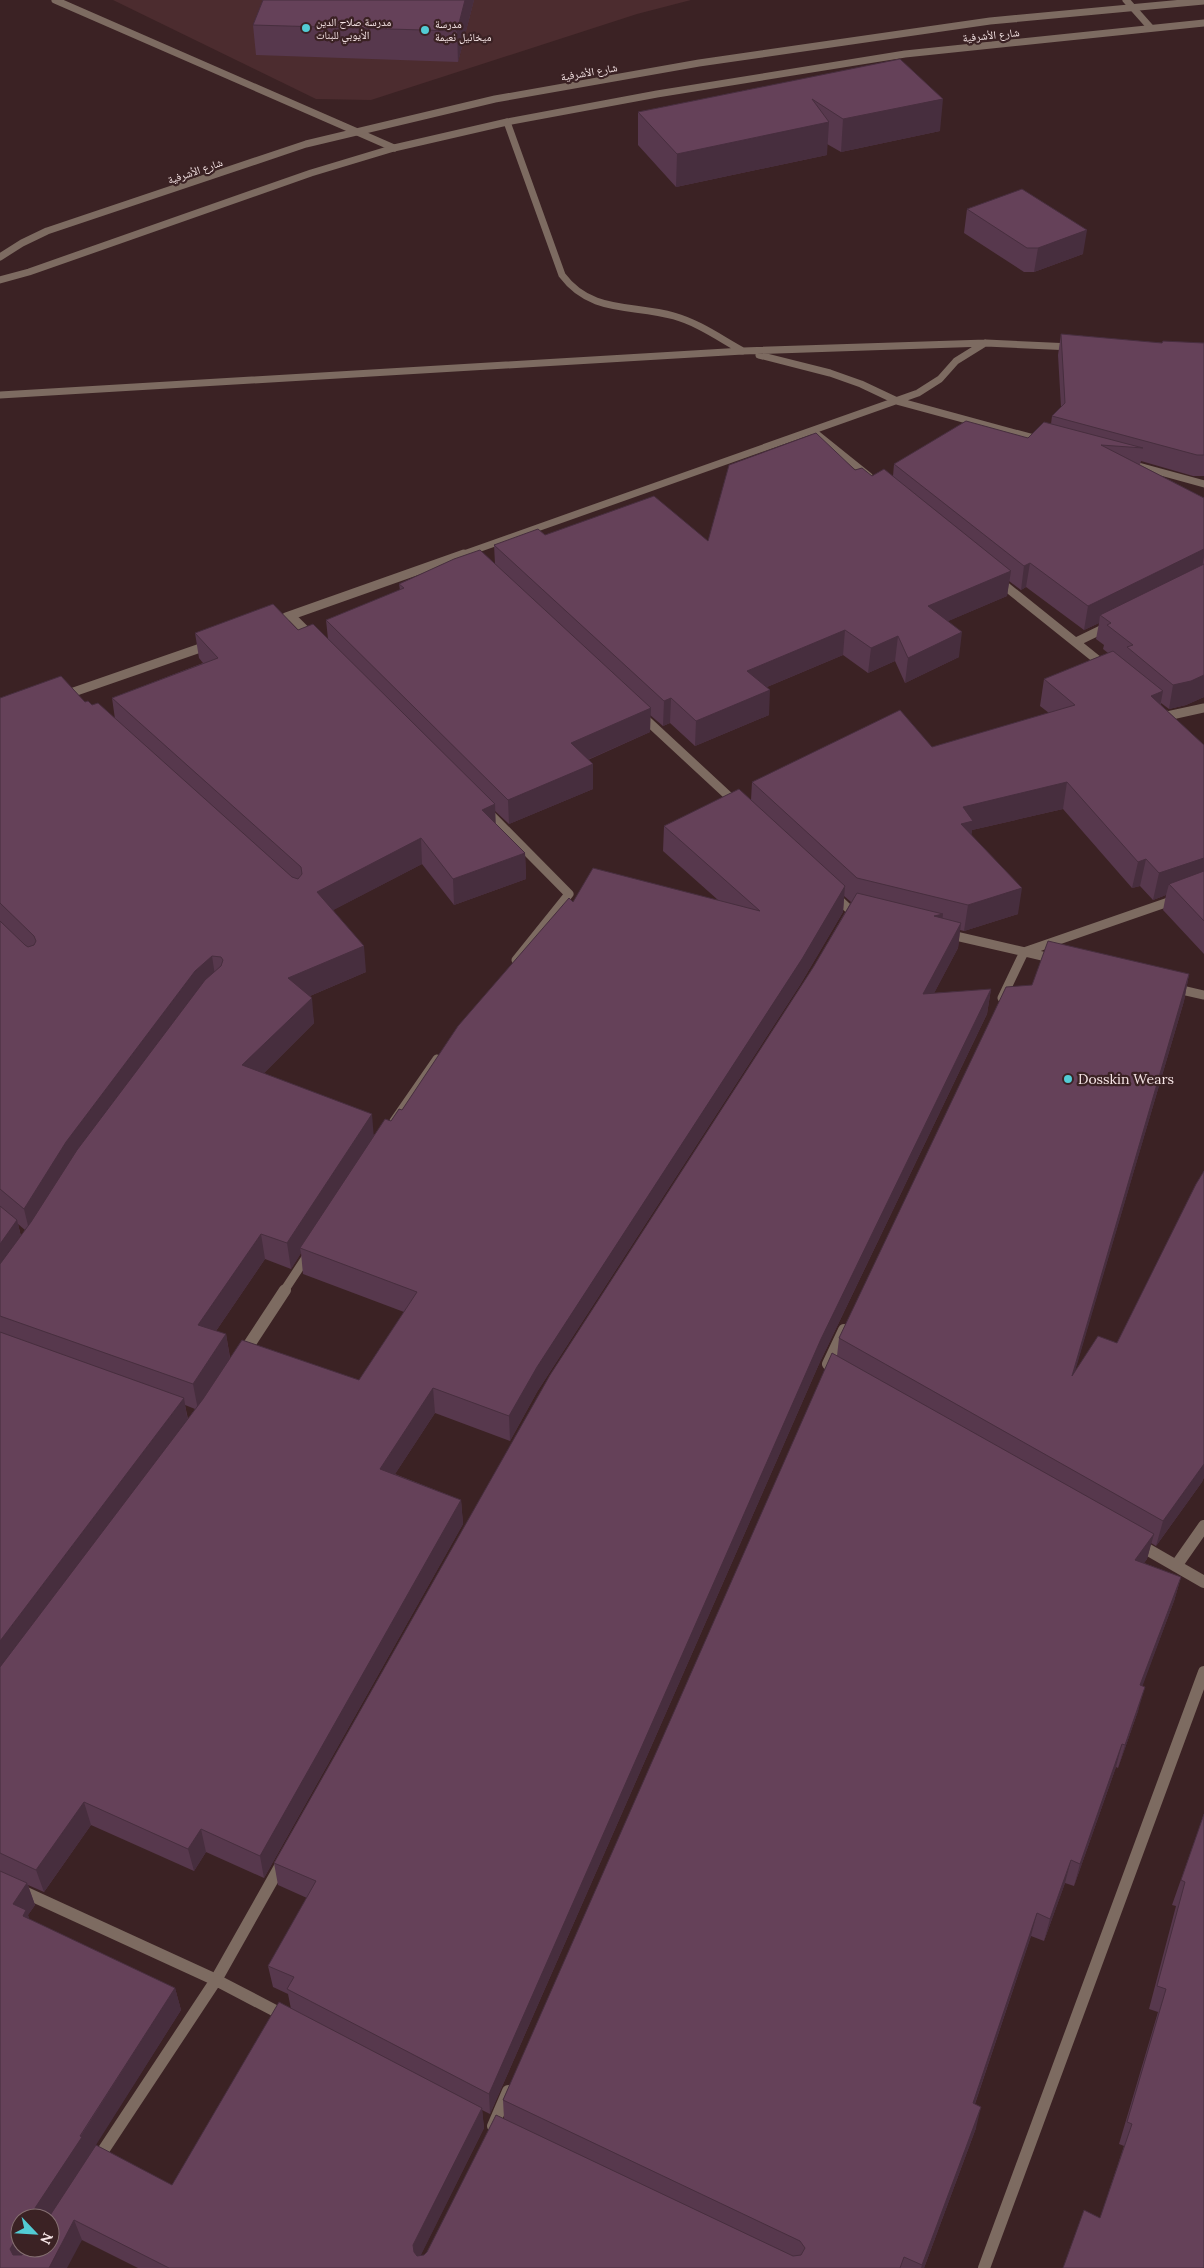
<svg xmlns="http://www.w3.org/2000/svg" width="1204" height="2268" font-family="Lora,'Noto Naskh Arabic',serif">
<style>
.built{fill:#4c2c2f}
.lines{fill:none;stroke-linecap:round;stroke-linejoin:round}
.minor-far2{stroke:#7d6b61;stroke-width:7}
.minor-far1{stroke:#7d6b61;stroke-width:9}
.minor{stroke:#7d6b61;stroke-width:12}
.tertiary{stroke:#7d6b61;stroke-width:7}
.wall{fill:#57384d;fill-rule:evenodd}
.shaded-wall{fill:#472e3e}
.building{fill:#654159;stroke:#472e3e}
.poi-dot{fill:#52ccd5;stroke:#3b2224;stroke-width:2}
.labels{text-anchor:middle;stroke-width:4.5;stroke-linejoin:round;paint-order:stroke}
.far-poi-label{font-size:11px;fill:#f7e6e7;stroke:#3b2224;text-anchor:start}
.far-street-label{font-size:11px;fill:#f7e6e7;stroke:#3b2224}
.poi-label{font-size:14px;fill:#f7e6e7;stroke:#3b2224;text-anchor:start}
</style>
<rect width="100%" height="100%" fill="#3b2224"/>
<!-- built -->
<path class="built" d="M113,0h578l-54,14 -266,86 -55,-1z"/>
<g class="lines">
<!-- minor-far2 -->
<path class="minor-far2" d="M55,0l339,148
M1126,0l24,27
M507,122l55,153c29,39 70,29 112,41 25,7 47,23 69,35
M759,355l71,18 31,11 36,17 144,39
M0,395l743,-44 243,-8 86,4
M813,431l56,45
M1135,465l69,19
M461,555l457,-162 22,-14 16,-18 29,-18"/>
<!-- minor-far1 -->
<path class="minor-far1" d="M999,581l106,85
M291,616l21,21
M286,617l178,-63
M1076,642l33,-16
M62,696l147,-51
M1160,711l7,5 37,-8
M640,714l96,89
M486,810l83,84 -53,66
M834,895l17,16 9,2
M947,934l108,25
M1173,988l31,7
M1002,998l22,-46 153,-53
M394,1121l43,-62
M284,1291l25,-38"/>
<!-- minor -->
<path class="minor" d="M243,1354l42,-64
M828,1364l16,-34
M1138,1544l66,38
M1176,1566l28,-40
M0,1881l216,99 69,36
M493,2126l15,-35
M97,2160l119,-180 66,-117
M984,2268l220,-596"/>
<!-- tertiary -->
<path class="tertiary" d="M0,257l22,-14 25,-12 259,-87 189,-45 204,-36 291,-42 214,-20
M0,280l29,-8 282,-99 83,-25 113,-26 150,-28 248,-40 299,-31"/>
</g>
<!-- wall -->
<path class="wall" d="M263,0h211l-16,62 -202,-7 -3,-30z
M900,59l40,72 -99,21 -14,-8v11l-151,32 -38,-42v-33z
M967,209l116,45 -49,18h-10l-60,-39z
M1061,334l101,9h42v133h-11l-52,-15 -1,4 64,33v199l-18,8 -17,4 -8,-6v2l43,40v209l-41,-44 3,-15 -13,5 -13,-14 -8,2 -69,-79 -91,21 -1,5 47,79 -54,17 -4,-1 -2,18 -24,45 57,-4 -4,25 -168,350 -329,750 -8,-4 2,18 -64,128 4,-1 3,-3 77,-134 -1,-18 334,-744 2,-18 350,-364 -5,27 -109,369 42,-27 87,-172v306l-2,5 -46,64 -5,-3 -4,16 -3,4 37,14 -7,24 -32,85 -4,25 -20,57 -2,-1 -42,119 -9,-3 -21,58 -13,-5 -56,168 1,24 -52,140h-786l-56,-28 -82,28v-1570l85,4 30,17 -3,-21 91,-35 -4,-5 -4,-25 103,-3 30,9 -2,-19 74,-30 -1,-6 96,-20 -1,-19 51,-10 163,6 147,-71 17,6h21l1,-12 134,-26 23,-14 1,-8 9,-9 -3,-52zM1009,581l12,9 5,-3 58,43 15,-7 -3,16 8,6 -1,4 5,4 -64,26 -4,27 9,7 -117,34 -180,35 -1,18 -87,26 -1,25 55,49 -145,2 -171,208 -11,11 -17,14 -110,-62 50,-50 -4,-27 56,-24 -33,-62 89,-46 32,41 72,-26 -1,-26 -30,-30v-12l14,13 84,-35v-25l-5,-4 62,-28v-17l13,11 7,-3 25,23 74,-31 -2,-28 76,-32 25,18 27,-12 10,22 54,-26 -11,-36 59,-25zM844,896l7,6 -37,64 -540,897 4,22 29,13 -39,68 5,21 15,7 3,15 -119,176 -83,-30 92,-145 -6,-22 -146,-69 -1,-4 7,-10 -7,-20 16,7 47,-67 103,46 12,-19 58,26 199,-354 -2,-24 -66,-26 40,-61 75,28 27,-49 263,-407 43,-73zM18,1224l7,6 -4,6zM301,1253l2,21 101,38 -45,68 -129,-23 -4,-23 -10,-3 49,-72 26,10zM185,1405l10,4 -7,10zM20,2218h30v30z
M1204,1814v454l-104,-50 24,-72 -5,-2 39,-132 -9,-3 27,-103 -4,-1z"/>
<!-- shaded-wall -->
<path class="shaded-wall" d="M465,0h9l-16,62 -1,-31z
M943,99l-3,32 -99,21 2,-33z
M829,122l-2,33 -151,32 1,-33z
M1087,230l-4,24 -49,18 4,-24z
M1204,549v8l-3,15 -101,43 -1,8 -15,7 4,-24z
M1030,563l-4,24 -5,3 3,-24z
M1011,571l-4,25 -82,35 3,-25z
M845,630l-2,25 -98,41 2,-25z
M962,632l-3,25 -54,26 3,-25z
M898,636l-3,25 -27,12 3,-25z
M1204,675v22l-18,8 -17,4 4,-24z
M770,690l-1,25 -74,31 1,-25z
M1163,691l-5,26 -7,-21z
M671,698l-1,25 -7,3 1,-25z
M651,708l-1,24 -79,35v-24z
M593,764v25l-84,35 -1,-24z
M1067,782l-4,27 -91,21 -2,17 -13,4 6,-44z
M495,804l1,26 -14,-20z
M421,838l1,26 -102,53 -3,-25z
M525,853l1,26 -72,26 -1,-26z
M1204,858v15l-35,11 -3,11 -13,5 6,-27z
M1146,859l-6,27 -8,2 6,-26z
M845,886l-2,26 -43,73 -263,407 -27,49 -1,-25 28,-49z
M1022,888l-4,26 -54,17 4,-26z
M943,914l-3,25 -6,-23z
M961,923l-3,25 -38,72 3,-26z
M364,946l2,26 -75,32 -3,-26z
M212,956l4,26 -186,252 -6,-25 42,-67 129,-171z
M1189,974l-5,27 -118,401 6,-26z
M991,989l-4,25 -168,350 -329,750 -1,-20 332,-755z
M312,998l2,25 -68,68 -4,-26z
M372,1114l2,25 -74,109 1,5 -10,16 -4,-26z
M17,1220l6,25 -23,34v-35z
M261,1234l4,25 -62,91 -5,-25z
M226,1334l4,25 -32,51 -5,-26z
M433,1388l2,25 -53,81 -2,-25z
M184,1398l4,25 -188,252v-34z
M1204,1464v13l-2,5 -46,64 7,-25z
M461,1500l2,24 -199,354 -4,-22z
M1154,1534l-7,25 -18,25 6,-24z
M1181,1577l-7,24 -40,108 6,-24z
M1145,1687l-7,24 -20,57 7,-23z
M1122,1744l-6,23 -42,119 6,-22z
M84,1802l7,23 -47,67 -8,-22z
M201,1829l5,23 -12,19 -6,-22z
M1071,1860l-6,23 -21,58 6,-22z
M27,1883l8,22 -7,10 6,18 -21,-29z
M1037,1913l-6,23 -63,188 5,-21z
M175,1988l6,22 -131,208h-14l-2,-6 1,-4z
M981,2107l-5,21 -52,140h-3z
M482,2108l2,20 -68,137 -2,-13 -1,-7z
M74,2220l8,20 -15,28h-18z
M20,2232v16h11l-13,20 -8,-19z"/>
<!-- building -->
<path class="building" d="M263,0h202l-8,31 -204,-6z
M900,59l43,40 -100,20 -31,-20 17,23 -152,32 -39,-42z
M1022,189l65,41 -49,18h-11l-60,-39z
M1061,334l101,9 1,-2 41,2v112h-7l-145,-39 13,-13z
M966,421l62,17 16,-16 99,26 -42,-3 103,53v51l-116,57 -58,-43 -6,3 -130,-102z
M816,433l39,37 7,-2 10,8 12,-7 127,102 -83,35 34,26 -54,26 -10,-22 -27,12 -26,-18 -98,41 23,19 -74,31 -25,-23 -7,3 -170,-156 44,-16 7,6 109,-39 54,45 21,-76z
M480,550l171,158 -80,35 22,21 -85,36 -182,-180 78,-32 -5,-4 55,-25z
M1204,564v111l-13,6 -18,4 -46,-38 6,-2 -26,-20 4,-2 -11,-8z
M273,604l25,26 15,-6 182,180 -13,6 43,43 -72,26 -32,-41 -104,54 47,54 -76,32 24,20 -70,67 130,49 -85,129 -26,-9 -63,91 28,9 -33,50 -193,-68v-52l31,-42 46,-72 128,-170 16,-14 2,-6 -2,-3 -9,-1 -17,15 -129,171 -42,67 -24,-20v-268l25,24 3,2 6,-2 2,-4 -2,-5 -34,-33v-205l61,-22 24,26 3,-1 4,4 6,-2 194,174 6,2 4,-5 -1,-7 -189,-169 106,-40 -23,-25z
M1113,651l50,40 -12,5 53,49v113l-45,15 -13,-14 -8,3 -71,-80 -104,25 10,14 -12,3 61,64 -54,17 -111,-27 -105,-96 148,-72 32,37 143,-42 -31,-26z
M739,789l106,97 -43,73 -265,408 -28,49 -76,-28 -53,81 81,31 -201,356 -59,-27 -13,20 -104,-47 -48,68 -36,-17v-186l203,-268 39,-59 117,40 58,-88 -117,-44 85,-129 6,2 8,-12 3,1 56,-84 111,-128 4,4 20,-34 167,43 -96,-85z
M1204,871v50l-35,-37z
M857,893l86,21 -9,2 27,7 -38,71 68,-5 -170,350 -332,755 -202,-105 7,-12 -26,-11 48,-85 -42,-18 276,-488 264,-409z
M1048,941l141,33 -117,402 26,-40 19,7 79,-159 8,-13v293l-41,57 -324,-183 167,-351 26,-2z
M0,1206l17,14 -17,24z
M0,1332l184,66 -184,243z
M832,1353l322,181 -19,26 46,17 -41,108 5,2 -20,58 -3,-1 -42,120 -9,-4 -21,59 -13,-6 -64,190 8,4 -59,158 -18,-8 -4,11h-731l-95,-48 -25,48h-49v-397l27,12 -14,21 13,6 -3,6 152,72 -95,148 2,1 -47,71 -1,4 3,6h-17v14l-10,17 3,6h9l5,-7h23v-30h-4l3,-1 47,-72 76,40 107,-183 203,106 -69,137 1,7 3,4 7,-1 3,-3 69,-137 297,141 8,-1 4,-7 -5,-7 -297,-141z
M1204,1814v454h-141l21,-58 16,8 32,-94 -5,-2 39,-133 -9,-3 28,-104 -4,-2z"/>
<!-- markers -->
<g class="poi-dot">
<circle cx="306" cy="28" r="5"/>
<circle cx="425" cy="30" r="5"/>
<circle cx="1068" cy="1079" r="5"/>
</g>
<g class="labels">
<!-- far-poi labels -->
<g class="far-poi-label">
<text x="316" y="26">مدرسة صلاح الدين<tspan x="316" dy="13">الأيوبي للبنات</tspan></text>
<text x="435" y="28">مدرسة<tspan x="435" dy="13">ميخائيل نعيمة</tspan></text>
</g>
<!-- far-street labels -->
<g class="far-street-label">
<text transform="translate(991 35) rotate(-6)" y="4">شارع الأشرفية</text>
<text transform="translate(589 72) rotate(-10)" y="4">شارع الأشرفية</text>
<text transform="translate(195 171) rotate(-19)" y="4">شارع الأشرفية</text>
</g>
<!-- poi labels -->
<g class="poi-label">
<text x="1078" y="1084">Dosskin Wears</text>
</g>
</g>
<!-- north arrow -->
<g transform="translate(35 2233) rotate(115)"><circle r="24" fill="#3b2224" stroke="#867072"/>
<path d="M0-4L9 19L0 12L-9 19Z" fill="#52ccd5"/>
<text y="-8" font-size="14" font-weight="bold" text-anchor="middle" fill="#f7e6e7">N</text>
</g>
</svg>
